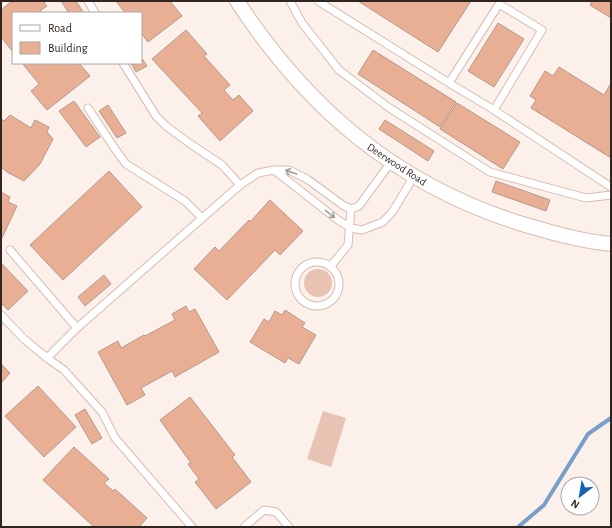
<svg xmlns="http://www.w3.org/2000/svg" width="612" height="528" font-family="'Alegreya Sans',sans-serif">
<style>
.green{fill:#e8c3b3}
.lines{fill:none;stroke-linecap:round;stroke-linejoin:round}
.stream{stroke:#799eca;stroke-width:4}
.building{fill:#e9af95;stroke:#b5988c}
.service-casing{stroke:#d9bcaf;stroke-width:9}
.minor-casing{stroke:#d9bcaf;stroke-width:16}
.service{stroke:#fff;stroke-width:7}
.minor{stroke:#fff;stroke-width:14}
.oneway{stroke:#a29d9b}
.labels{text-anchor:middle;stroke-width:4;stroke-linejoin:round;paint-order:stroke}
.street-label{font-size:11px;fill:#302520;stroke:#fff}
</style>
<rect width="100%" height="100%" fill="#fcf0eb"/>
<!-- green -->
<path class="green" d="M304 283a14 14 0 1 1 28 0a14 14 0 1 1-28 0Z
M323,411l23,7 -15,49 -24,-8z"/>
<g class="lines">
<!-- stream -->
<path class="stream" d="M518,527l26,-22 44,-71 23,-16"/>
</g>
<!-- building -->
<path class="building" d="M12,1h31l4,5 -7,5 2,2h-29v39l-12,-15v-27z
M61,1h15l8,12h-15z
M116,1h54l12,15 -34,26 -7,-9v-20h-16z
M358,1h113l-33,51z
M592,1h19v17l-21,-13z
M498,23l26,16 -30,48 -26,-16z
M186,30l21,24 -3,2 26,29 -6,5 9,10 6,-5 14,16 -33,30 -22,-25 4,-3 -50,-54z
M373,50l83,52 -16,25 -82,-53z
M141,57l6,9 -11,6 -5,-9h10z
M22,63h57l11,13 -43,34 -16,-19 8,-7z
M559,67l45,28 7,-12v75l-80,-50 5,-8 -6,-4 15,-25 8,5z
M74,101l26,36 -14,10 -27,-36z
M457,103l63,39 -17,27 -63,-40z
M108,105l18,28 -9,5 -18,-27z
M10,115l21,13 4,-8 14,7 -2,5 6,7 -13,25 -16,17 -17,-9 -6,-5v-48l3,2z
M385,120l49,31 -6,10 -49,-32z
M109,171l33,36 -79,73 -33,-35z
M496,181l54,19 -4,11 -54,-19z
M1,192l9,5 -2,5 9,4 -16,34z
M270,200l33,31 -23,24 -5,-5 -48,50 -33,-31 21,-22 4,4 30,-31 1,2z
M1,263l27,28 -20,19 -7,-7z
M104,275l7,9 -26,22 -7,-9z
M186,306l3,6 6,-3 24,43 -44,25 -3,-6 -31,17 4,7 -18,10 -29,-53 20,-11 3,7 23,-13 1,1 30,-16 -3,-6z
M285,310l20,13 -3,4 14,8 -17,29 -11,-6 -3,5 -35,-21 14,-23 5,3 6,-11 7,4z
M1,364l9,9 -9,10z
M38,386l38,41 -32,30 -39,-41z
M190,397l45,58 -3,2 19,25 -35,27 -21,-27 4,-3 -11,-15 3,-1 -31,-43z
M85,409l17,29 -10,6 -17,-29z
M74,447l35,32 -5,4 9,8 2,-2 32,29 -8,9h-45l-51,-47z"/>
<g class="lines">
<defs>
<path id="service" d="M88,1l7,12
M290,1l12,22 37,47 49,37 102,65 96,26 25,-3
M318,1l131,82 50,-79 43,26 -48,80 117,77
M123,63l33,53 10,10 23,17 33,22 18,20
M449,83l45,27
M88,108l27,41 11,15 59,37 17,17
M274,170l64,50 13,8 11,2 21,-8 10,-11 21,-35
M10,250l67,78
M295 284a22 22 0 1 1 44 0a22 22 0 1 1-44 0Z
M330,267l18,-22 3,-36
M1,315l23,24 23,19 17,12 38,42 13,26 77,89
M47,358l30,-30 163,-143 18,-12 16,-3h15l18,9 37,27 7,3 8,-3 32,-44
M244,527l20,-17 12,2 13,15"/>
<path id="minor" d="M237,1c70,107 159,183 282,222 30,9 61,18 92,21"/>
</defs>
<!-- service casing -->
<use href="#service" class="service-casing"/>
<!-- minor casing -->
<use href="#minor" class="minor-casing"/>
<!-- service -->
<use href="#service" class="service"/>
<!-- minor -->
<use href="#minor" class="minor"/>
</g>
<!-- one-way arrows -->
<defs><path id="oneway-shaft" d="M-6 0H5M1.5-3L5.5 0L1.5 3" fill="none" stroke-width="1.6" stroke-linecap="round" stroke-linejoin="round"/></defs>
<g class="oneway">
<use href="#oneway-shaft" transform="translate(291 172) rotate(-161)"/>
<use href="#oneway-shaft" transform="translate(330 214) rotate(38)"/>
</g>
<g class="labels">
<!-- street labels -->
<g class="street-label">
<text transform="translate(397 164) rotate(33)" y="4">Deerwood Road</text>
</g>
</g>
<!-- border -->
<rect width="612" height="528" fill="none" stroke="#302520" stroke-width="4"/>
<!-- legend -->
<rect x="12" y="12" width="130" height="52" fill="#ffffff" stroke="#aca8a6"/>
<rect x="20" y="25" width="20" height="6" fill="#ffffff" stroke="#aca8a6"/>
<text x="48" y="32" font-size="12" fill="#302520">Road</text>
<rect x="20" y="42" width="20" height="12" fill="#e9af95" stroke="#aca8a6"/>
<text x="48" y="52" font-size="12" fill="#302520">Building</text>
<!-- north arrow -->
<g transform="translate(580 496) rotate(211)"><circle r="19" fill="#ffffff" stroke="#aca8a6"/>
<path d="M0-3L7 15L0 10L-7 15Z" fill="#1463b2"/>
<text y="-6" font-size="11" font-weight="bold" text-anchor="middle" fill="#302520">N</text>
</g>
</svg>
